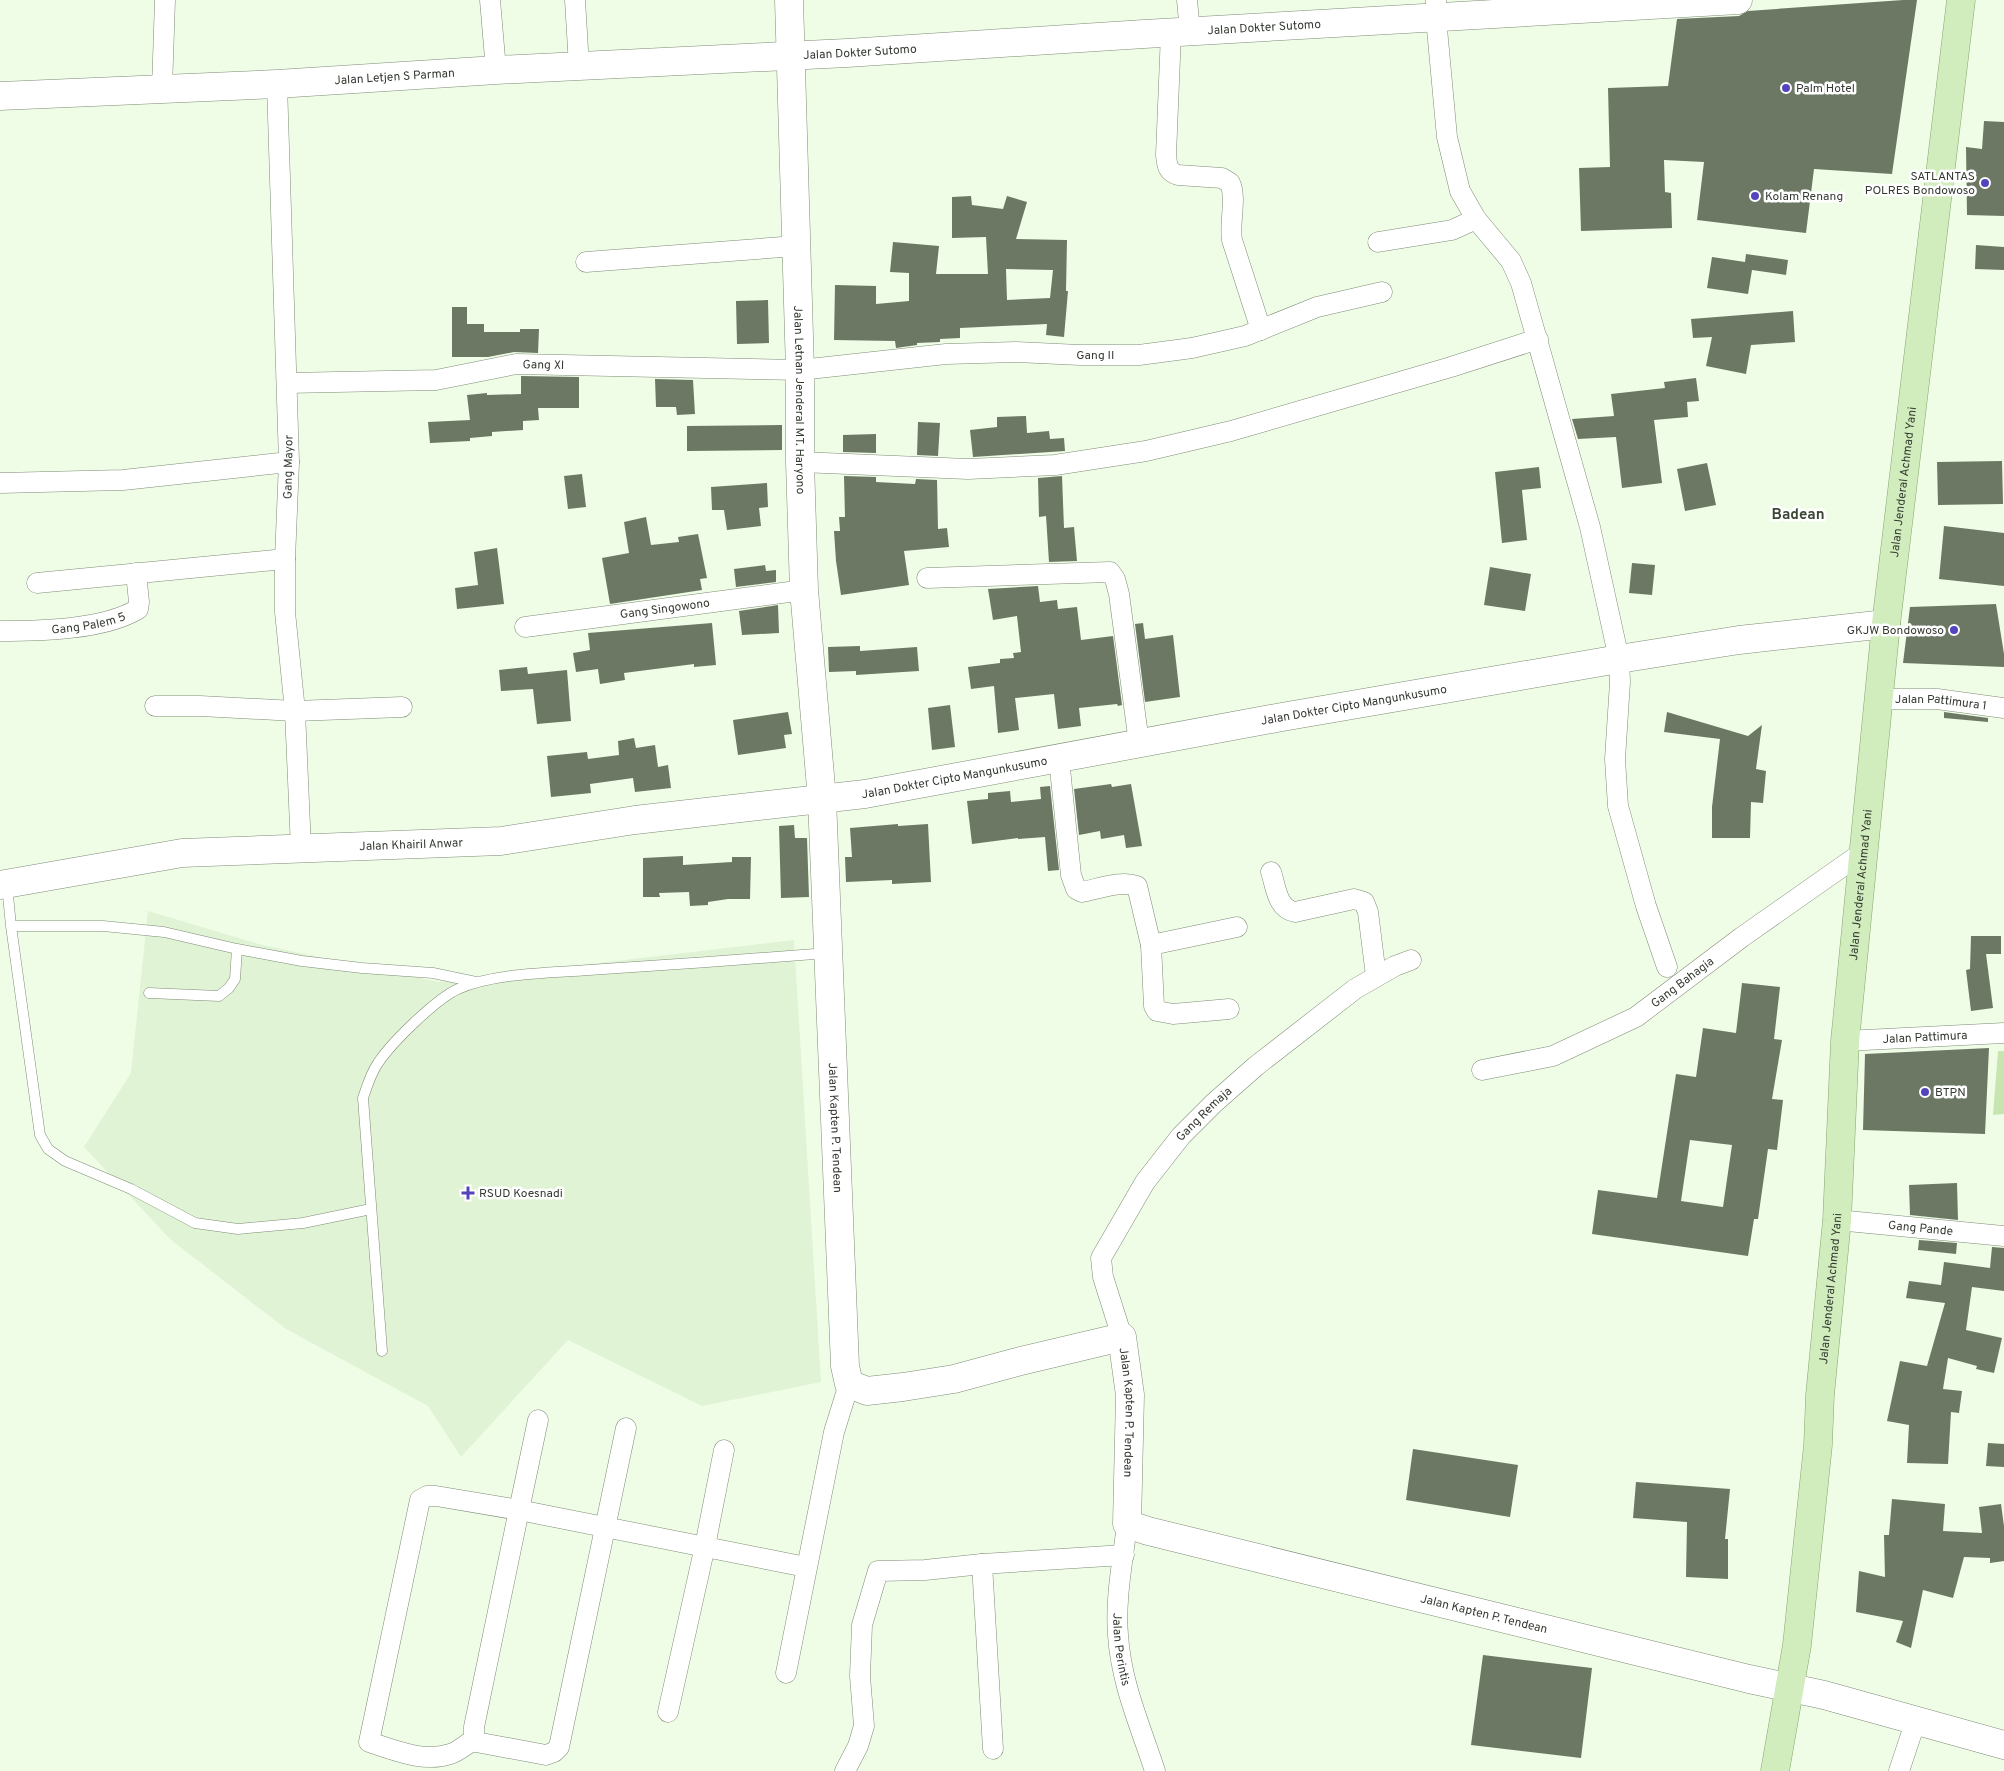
<svg xmlns="http://www.w3.org/2000/svg" width="2004" height="1771" font-family="Overpass,sans-serif">
<style>
.built{fill:#e0f3d5}
.green{fill:#c6e5b1}
.building{fill:#6c7864;fill-rule:evenodd}
.lines{fill:none;stroke-linecap:round;stroke-linejoin:round}
.lane-casing{stroke:#7f8b76;stroke-width:11}
.street-casing{stroke:#7f8b76;stroke-width:21}
.secondary-casing{stroke:#7f8b76;stroke-width:29}
.primary-casing{stroke:#86a66f;stroke-width:29}
.lane{stroke:#fff;stroke-width:10}
.street{stroke:#fff;stroke-width:20}
.secondary{stroke:#fff;stroke-width:28}
.primary{stroke:#d1ecbd;stroke-width:28}
.poi-dot{fill:#5444bc;stroke:#fff;stroke-width:2}
.labels{text-anchor:middle;stroke-width:5;stroke-linejoin:round;paint-order:stroke}
.street-label{font-size:12px;fill:#343a31;stroke:#fff}
.poi-label{font-size:12px;fill:#343a31;stroke:#fff;text-anchor:start}
.quarter-label{font-size:15px;font-weight:bold;fill:#3b4634;stroke:#fff}
</style>
<rect width="100%" height="100%" fill="#effde6"/>
<!-- built -->
<path class="built" d="M148,911l114,34 177,37 355,-42 27,442 -119,24 -134,-66 -107,117 -33,-51 -142,-77 -116,-90 -86,-92 47,-74z"/>
<!-- green -->
<path class="green" d="M1998,1051h6v63l-11,1z"/>
<!-- building -->
<path class="building" d="M1903,0h14l-25,174 -78,-5 -8,64 -109,-13 7,-58 -40,-2 1,32 6,1 1,35 -91,3 -2,-63 31,-1 -2,-79 60,-2 9,-67 62,-3 9,-5z
M1984,121l20,1v94l-37,-1 -1,-68 16,2z
M971,196l1,9 31,4 4,-13 20,6 -11,37 51,1 -1,51h2l-4,46 -18,-2 1,-11 -87,4v10l-20,1v3l-23,1v2l-21,3 -1,-7 -61,-1 1,-55 41,1v18l33,-3v-28l-19,-1 3,-30 46,4 -3,28h52l-2,-37 -34,1v-41zM1006,269l47,1 -3,28 -43,2z
M1976,245l28,2v23l-29,-1z
M1746,254l42,6 -2,15 -34,-5 -4,24 -41,-6 5,-31 33,5z
M768,300l1,43 -32,1 -1,-43z
M452,307h15v17h17v8h36v-3h19l-1,24 -24,-1 -26,5h-36z
M1793,311l2,31 -44,3 -5,29 -40,-8 6,-29 -19,1 -2,-19z
M521,376l58,1v31h-41l1,12 -16,1v9l-31,2v4l-22,2v3l-40,2 -2,-21 42,-2 -3,-25 20,-2v2l34,-1z
M1696,378l3,23 -12,1 1,15 -34,3 8,63 -40,5 -6,-51 -38,2 -6,-20 42,-3 -3,-22 54,-6 -1,-6z
M655,379l38,1 2,34 -18,1 -1,-8h-20z
M1026,416l1,17 22,-2 1,8 14,-1 1,13 -92,6 -3,-27 27,-3v-10z
M918,422l22,1 -2,33 -21,-1z
M782,425v25l-95,1v-25z
M876,434v19l-33,-1v-17z
M2002,461l1,43 -65,1 -1,-43z
M1707,463l9,42 -31,6 -8,-42z
M1539,467l2,21 -19,2 5,50 -25,3 -7,-71z
M582,474l4,33 -18,2 -4,-33z
M844,476l32,1v5l39,2 1,-5 21,1 1,49 9,-1 2,19 -45,4 5,34 -68,10 -5,-34 -2,-30h6l-1,-14h6z
M1062,476l2,52 10,-1 3,34 -28,1 -3,-46 -7,1 -1,-39z
M767,483l1,24 -9,1 2,18 -34,4 -3,-20h-12l-1,-23z
M646,517l5,28 28,-3 -1,-5 20,-3 9,44 -7,1 2,11 -92,14 -8,-46 27,-5 -5,-31z
M1944,526l60,7v53l-65,-7z
M497,548l7,56 -47,5 -2,-21 23,-3 -4,-33z
M1632,563l23,2 -3,30 -23,-2z
M765,565l1,6 10,-1v12l-40,5 -2,-18z
M1490,567l41,7 -6,37 -41,-6z
M1038,586l2,16 17,-2 1,9 19,-2 4,33 32,-4 9,69 -4,1 -1,-2 -38,4 2,18 -23,3 -4,-35 -39,4 4,32 -21,3 -4,-47 -23,3 -3,-22 32,-4v-4l14,-1 -1,-5 8,-1 -4,-36 -24,4 -5,-31z
M1996,604l8,50v13l-101,-4 7,-56z
M778,605l1,28 -37,2 -3,-24z
M712,623l4,42 -22,2v-3l-70,9 1,7 -25,4 -2,-15 -22,3 -3,-19 17,-3 -2,-17z
M1143,623l2,16 28,-4 7,62 -35,5 -10,-78z
M860,646v5l57,-4 2,24 -63,4v-4l-27,1 -1,-25z
M527,667l1,7 39,-4 4,51 -34,3 -4,-35 -32,2 -2,-21z
M950,705l5,42 -23,3 -4,-42z
M788,712l4,22 -8,1 2,13 -48,7 -5,-35z
M1667,712l81,24 14,-11 -6,44 10,2 -3,32 -12,-1 -1,36h-38v-31l8,-68 -56,-7z
M1944,712l44,6v4l-44,-4z
M634,738l2,10 19,-3 3,22 10,-2 3,23 -36,4 -2,-14 -43,6 1,9 -40,4 -4,-41 40,-4 1,7 31,-4 -1,-14z
M1111,784l1,3 19,-3 11,62 -16,2 -2,-13 -23,4 -1,-8 -21,4 -5,-46z
M1050,786l9,84 -11,1 -3,-34 -27,2v-1l-46,6 -5,-43 21,-2v-6l22,-2 1,11 30,-3 -1,-12z
M898,824v2l30,-2 3,58 -39,2v-4l-46,2 -1,-25h7l-2,-29z
M794,825l1,13h12l2,59 -28,1 -2,-72z
M683,856v9l49,-3v-5h19l-1,42h-22l-20,3v3l-18,1 -1,-14 -30,1 1,4h-17v-39z
M1971,936h30v18h-15l7,54 -22,3 -5,-41 4,-1z
M1742,983l38,4 -6,52 8,1 -10,59 11,1 -6,50 -9,-1 -10,70h-4l-6,37 -156,-22 6,-44 59,8 19,-124 20,3 7,-49 33,5zM1690,1140l42,5 -9,62 -42,-6z
M1989,1048l-4,86 -122,-4 2,-76z
M1957,1183l1,37 -48,-5 -1,-30z
M1919,1240l38,3 -1,11 -38,-4z
M1992,1247l12,1v43l-32,-4 -6,43 36,8 -8,35 -18,-4 1,-3 -29,-8 -5,31 19,2 -3,22 -8,-1 -3,52 -41,-1 2,-38 -22,-4 13,-60 27,5 18,-63 -39,-5 3,-17 32,4 3,-23 46,6z
M1988,1443l16,1v23l-18,-1z
M1413,1449l105,16 -8,52 -104,-17z
M1636,1482l94,7 -5,50h3v40l-42,-2 1,-55 -54,-4z
M1892,1499l53,5 -2,27 39,2 -3,-26 22,-3 3,22v35l-14,2v-5l-26,-1 -11,41 -30,-8 -12,58 -15,-6 7,-21 -47,-9 3,-41 26,6 -1,-42h5z
M1483,1655l109,13 -11,90 -110,-13z"/>
<g class="lines">
<defs>
<path id="lane" d="M7,885l4,41 29,209 8,14 17,12 66,28 64,34 43,6 65,-6 68,-14
M11,926h92l61,6 73,17 65,12 60,7 71,5 43,9
M149,993l70,3 10,-8 6,-9 2,-30
M382,1351l-19,-253c4,-12 8,-25 15,-35 14,-21 58,-64 80,-74 36,-16 92,-16 131,-19 80,-5 159,-11 239,-17"/>
<g id="street">
<path d="M490,0l6,70"/>
<path d="M575,0l4,66"/>
<path d="M1187,0l3,32"/>
<path d="M1436,0v18l11,119 13,54 16,28 35,42 10,22 69,244 29,132 1,23 -5,77 3,47 28,100 21,61"/>
<path d="M1171,33l-5,122c1,11 2,17 12,20l44,3 8,5c7,15 -1,40 2,57l29,90"/>
<path d="M277,84l12,378 -4,97v53l10,99 6,138"/>
<path d="M162,89l3,-89"/>
<path d="M1378,242l74,-12 24,-11"/>
<path d="M586,262l210,-16"/>
<path id="s1" d="M287,383l149,-3 80,-16 284,6 146,-16 70,-2 64,3h59l53,-7 53,-12 72,-29 65,-15"/>
<path d="M800,462l168,7 87,-4 91,-14 85,-20 220,-64 87,-28"/>
<path d="M0,483l123,-3 166,-18"/>
<path d="M927,578l183,-6 5,7 4,15 20,149"/>
<path d="M37,583l248,-24"/>
<path id="s2" d="M525,627l279,-37"/>
<path id="s3" d="M0,631c39,0 104,-1 138,-22l1,-7 -3,-29"/>
<path id="s4" d="M1879,699h58l67,9"/>
<path d="M155,706h45l95,5 107,-4"/>
<path d="M1059,759l12,116 5,14 6,3c16,-3 39,-12 55,-6l14,59 86,-18"/>
<path d="M1271,872c5,15 6,37 24,40l59,-13 10,3 4,10 8,64"/>
<path d="M1151,945l3,61 3,5 16,3 56,-5"/>
<path id="s5" d="M1845,1041l159,-8"/>
<path id="s6" d="M1482,1070l71,-14 83,-39 106,-80 121,-85"/>
<path id="s7" d="M1837,1220l167,16"/>
<path id="s8" d="M1122,1337l-19,-60 -2,-19 44,-76 36,-46 33,-33 42,-37 99,-77 40,-23 16,-6"/>
<path d="M626,1428l-67,319 -5,5 -8,3 -70,-13 -2,-2v-13l45,-217 287,57"/>
<path id="s9" d="M1127,1524c-4,36 -12,74 -9,111 3,48 22,90 37,136"/>
<path d="M982,1564l11,185"/>
<path d="M786,1673l48,-241 15,-48"/>
<path d="M668,1712l37,-166 19,-96"/>
<path d="M474,1740c-8,4 -16,12 -24,14 -26,9 -56,-4 -81,-12l51,-242 7,-4h9l83,14 19,-90"/>
<path d="M845,1771l13,-25 6,-20 -4,-50 2,-51 16,-54 47,-1 57,-6 142,-9"/>
<path d="M1899,1771l17,-51"/>
</g>
<g id="secondary">
<path id="s10" d="M789,0l11,370v92l4,128 18,209 23,567 4,18 18,7 36,-4 51,-8 63,-17 105,-25 8,58 -3,129 21,7 601,148 75,16 180,50"/>
<path id="s11" d="M0,96l277,-12 219,-14 351,-17 297,-19 594,-34"/>
<path id="s12" d="M0,885l182,-32 319,-12 134,-21 230,-26 417,-77 337,-58 120,-19 147,-16"/>
</g>
<g id="primary">
<path id="s13" d="M1775,1771l22,-126 21,-200 2,-50 17,-175 8,-179 41,-417 75,-624"/>
</g>
</defs>
<!-- lane casing -->
<use href="#lane" class="lane-casing"/>
<!-- street casing -->
<use href="#street" class="street-casing"/>
<!-- secondary casing -->
<use href="#secondary" class="secondary-casing"/>
<!-- primary casing -->
<use href="#primary" class="primary-casing"/>
<!-- lane -->
<use href="#lane" class="lane"/>
<!-- street -->
<use href="#street" class="street"/>
<!-- secondary -->
<use href="#secondary" class="secondary"/>
<!-- primary -->
<use href="#primary" class="primary"/>
</g>
<!-- markers -->
<g class="poi-dot">
<circle cx="1786" cy="88" r="5"/>
<circle cx="1985" cy="183" r="5"/>
<circle cx="1755" cy="196" r="5"/>
<circle cx="1954" cy="630" r="5"/>
<circle cx="1925" cy="1092" r="5"/>
<path d="M465.5 1185.5h5v5h5v5h-5v5h-5v-5h-5v-5h5z"/>
</g>
<g class="labels">
<!-- street labels -->
<g class="street-label">
<text dy="4" stroke="none"><textPath href="#s11" startOffset="1266">Jalan Dokter Sutomo</textPath></text>
<text dy="4" stroke="none"><textPath href="#s11" startOffset="861">Jalan Dokter Sutomo</textPath></text>
<text dy="4" stroke="none"><textPath href="#s11" startOffset="395">Jalan Letjen S Parman</textPath></text>
<text dy="4" stroke="none"><textPath href="#s1" startOffset="811">Gang II</textPath></text>
<text dy="4" stroke="none"><textPath href="#s1" startOffset="258">Gang XI</textPath></text>
<text dy="4" stroke="none"><textPath href="#s10" startOffset="400">Jalan Letnan Jenderal MT. Haryono</textPath></text>
<text transform="translate(288 467) rotate(-89)" y="4">Gang Mayor</text>
<text dy="4" stroke="none"><textPath href="#s13" startOffset="1296">Jalan Jenderal Achmad Yani</textPath></text>
<text dy="4" stroke="none"><textPath href="#s2" startOffset="141">Gang Singowono</textPath></text>
<text dy="4" stroke="none"><textPath href="#s3" startOffset="89">Gang Palem 5</textPath></text>
<text dy="4" stroke="none"><textPath href="#s4" startOffset="62">Jalan Pattimura 1</textPath></text>
<text dy="4" stroke="none"><textPath href="#s12" startOffset="1368">Jalan Dokter Cipto Mangunkusumo</textPath></text>
<text dy="4" stroke="none"><textPath href="#s12" startOffset="962">Jalan Dokter Cipto Mangunkusumo</textPath></text>
<text dy="4" stroke="none"><textPath href="#s12" startOffset="414">Jalan Khairil Anwar</textPath></text>
<text dy="4" stroke="none"><textPath href="#s13" startOffset="891">Jalan Jenderal Achmad Yani</textPath></text>
<text dy="4" stroke="none"><textPath href="#s6" startOffset="222">Gang Bahagia</textPath></text>
<text dy="4" stroke="none"><textPath href="#s5" startOffset="80">Jalan Pattimura</textPath></text>
<text dy="4" stroke="none"><textPath href="#s8" startOffset="260">Gang Remaja</textPath></text>
<text dy="4" stroke="none"><textPath href="#s10" startOffset="1129">Jalan Kapten P. Tendean</textPath></text>
<text dy="4" stroke="none"><textPath href="#s7" startOffset="84">Gang Pande</textPath></text>
<text dy="4" stroke="none"><textPath href="#s13" startOffset="486">Jalan Jenderal Achmad Yani</textPath></text>
<text dy="4" stroke="none"><textPath href="#s10" startOffset="1742">Jalan Kapten P. Tendean</textPath></text>
<text dy="4" stroke="none"><textPath href="#s10" startOffset="2222">Jalan Kapten P. Tendean</textPath></text>
<text dy="4" stroke="none"><textPath href="#s9" startOffset="126">Jalan Perintis</textPath></text>
</g>
<!-- poi labels -->
<g class="poi-label">
<text x="1796" y="92">Palm Hotel</text>
<text x="1975" y="180" text-anchor="end">SATLANTAS<tspan x="1975" dy="14">POLRES Bondowoso</tspan></text>
<text x="1765" y="200">Kolam Renang</text>
<text x="1944" y="634" text-anchor="end">GKJW Bondowoso</text>
<text x="1935" y="1096">BTPN</text>
<text x="479" y="1197">RSUD Koesnadi</text>
</g>
<!-- quarter labels -->
<g class="quarter-label">
<text x="1798" y="519">Badean</text>
</g>
</g>
</svg>
